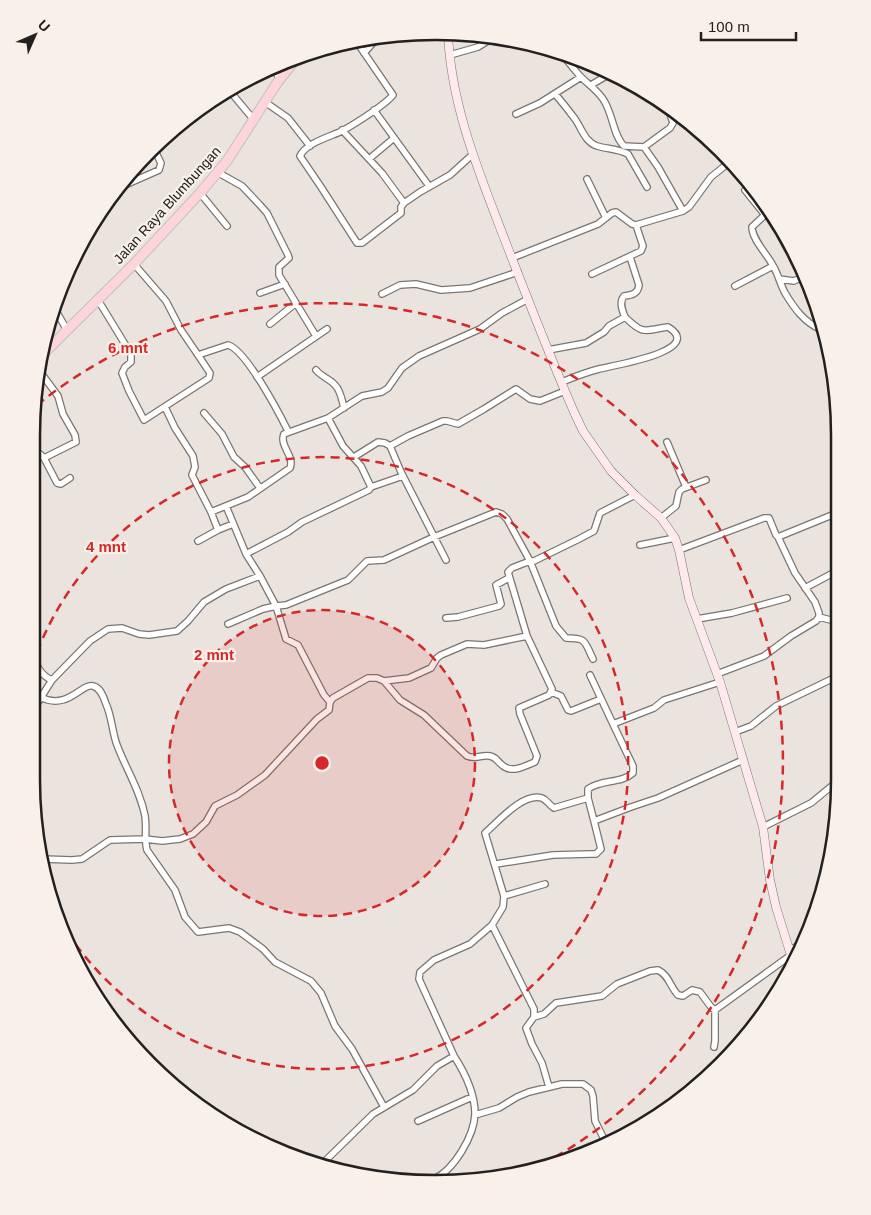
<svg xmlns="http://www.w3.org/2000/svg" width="871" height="1215" font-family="Helvetica,sans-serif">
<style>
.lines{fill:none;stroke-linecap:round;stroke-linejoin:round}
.street-casing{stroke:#7c746f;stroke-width:8}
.secondary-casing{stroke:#7c746f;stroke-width:9}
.primary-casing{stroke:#c1c1c0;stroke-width:11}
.street{stroke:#fff;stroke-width:5.5}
.secondary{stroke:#feeaec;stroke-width:8}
.primary{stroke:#fdd4d8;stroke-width:9}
.ring{fill:none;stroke:#d62828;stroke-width:2.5;stroke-dasharray:9 6}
.labels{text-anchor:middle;stroke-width:4.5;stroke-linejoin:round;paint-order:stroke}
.street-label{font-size:14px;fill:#23201e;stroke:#f9f0ea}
.rim{fill:none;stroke:#23201e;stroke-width:2.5}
.centre{fill:#d62828;stroke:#f9f0ea;stroke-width:2.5}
.ring-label{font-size:15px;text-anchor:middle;font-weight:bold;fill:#d62828;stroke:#f9f0ea;stroke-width:4.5;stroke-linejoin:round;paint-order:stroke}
</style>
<rect width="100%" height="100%" fill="#ebe3dd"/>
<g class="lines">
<defs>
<path id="street" d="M356,41l37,54c-8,10 -40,30 -51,36 -13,6 -36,12 -42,25l21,31 36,56h5l39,-30v-6l3,-4 16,-11 30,-17 22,-20
M364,53l16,-18
M561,53c7,8 13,17 20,24 8,8 16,13 22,22 10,14 10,37 21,47l20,1 26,-19 3,-5 -4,-12 1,-4
M450,55l28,-8 16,-10
M273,67l7,13
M591,85l22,-13
M228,89l26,31
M555,94c7,8 14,17 20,25 7,10 10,23 22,27 10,3 22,3 31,8l19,33
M265,102l23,16 22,28
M374,110l55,76
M516,114l24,-11 41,-26
M342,130l40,43 22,30
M644,147l14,20 25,44
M369,159l25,-21
M217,172l25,14 17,18 8,9 21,42 1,3 -10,9v8l37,61
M587,179l19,39
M125,185l34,-15 2,-7 -7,-14
M745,190l20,25
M200,193l27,33
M768,212l-16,15c0,12 14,26 20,37 6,9 8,20 13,29 9,15 19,29 35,36
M512,258l86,-34 14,-11 4,-1 16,12 4,1 47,-14 6,-4 22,-30 20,-16
M134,264l32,37 15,29 17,25 30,-10c18,5 51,68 60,86
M592,274l49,-23 2,-5 -7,-21
M779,279l15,2 10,-5
M735,286l38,-20
M260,293l25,-9
M382,294l18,-9 16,-1 25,6 29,-2 48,-16
M98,300l33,54v8l-6,5 -3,6 7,18 15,29 65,-42 1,-5 -12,-18
M56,311l11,19
M270,324l26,-21
M45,341l5,6
M548,350l38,-7 18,-11 5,-6 16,-9c-3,-7 -6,-15 -1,-21 8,-1 14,-2 15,-11l-9,-28
M316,370c6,7 14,9 19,15 6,6 7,16 9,23
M257,377l70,-48
M562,382c12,-5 25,-10 37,-13 11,-3 108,-18 69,-42 -23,3 -24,9 -43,-10
M165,407l10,21 18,28 2,11 -3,8 19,37 37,-15 42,-29c5,-12 -11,-22 -6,-34l44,-16 34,-22 20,-4 6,-4 14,-20 17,-12 61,-27 22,-16 26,-14
M204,413l18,21 12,23 11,10 15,21
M328,418l15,28 18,20 10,21
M667,442l19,45
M390,446l11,26 45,88
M31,452l9,2 4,4 32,-16 -1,-7 -12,-21 -5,-18 -20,-27
M354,457l24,-15 7,1 5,3 18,-10 35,-15h4l11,3 26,-15 32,-20 14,10 10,2 25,-10
M44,458l13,25 4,1 9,-6
M226,506l20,48 14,22
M211,512l7,18 15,-6
M661,518l15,-12 3,-14 3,-3 24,-9
M198,541l20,-11
M640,545l35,-7
M679,550l85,-32h5l7,17 2,2 59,-24
M246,554l42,-22 14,-10 67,-32 2,-3 32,-11
M805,588l32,-17
M819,617l19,5
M446,618l12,-1 41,-11 2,-2 -5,-19 13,-7
M697,619l35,-6 55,-15
M228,624l35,-15 13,-3 10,33 12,6 26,50 6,7
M31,651c5,12 8,24 21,29
M717,674l47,-18 27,-20 25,-15 3,-4v-4l-4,-11 -20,-29 -17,-36
M590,675l23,49
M384,681l16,19 24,15 43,41c10,4 14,-2 23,0 6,1 7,5 12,9 10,9 22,1 33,-3l2,-6 -17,-42 -1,-6 30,-13 3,-6 -25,-53 -19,-64 4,-4 18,-7 26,65 10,12c21,0 18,3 27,21
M551,692l10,4 7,14 3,1 30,-12
M40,697c28,14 41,-14 53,-11 8,2 11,12 13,18 6,13 6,28 11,41 9,24 23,45 28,71 2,12 -1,23 2,34l28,40 10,27 13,15 31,-4 11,4 23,17 12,13 36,19 10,12 14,33 17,23 32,58
M31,718l2,-8 19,-30 38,-39 18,-12 14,-1 17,6 10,1 28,-4 11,-10 16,-19 22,-13 34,-13 16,30 10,-1 62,-25 19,-19 17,-1 50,-23 62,-25 6,2 5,5 23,42h4l45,-22 15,-8 6,-18 35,-18
M735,732l16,-6 25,-20 62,-30
M594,821l-6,-23v-9c13,-10 33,-5 45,-16v-7l-20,-42 41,-16 10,-8 56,-18
M763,827l48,-24 28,-23
M42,859l30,1 10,-1 28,-19 35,-1 17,2 18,-2 13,-5 13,-12 9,-16 22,-11 28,-20 52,-56 12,-9 1,-8 3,-4 35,-20h9l7,3 25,-3 22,-10 6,-10 4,-3 26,-11 17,1 43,-9
M496,864l57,-9 38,-1h5l5,-5 -7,-28 37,-14 27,-9 85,-38
M504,896l41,-12
M789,950l15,-7
M534,1017l10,-3 12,-11 46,-7 15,-12 33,-13 8,-1c11,5 12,17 20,25l5,1 9,-6 8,2 11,15 4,3 76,-55
M714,1047l1,-6v-31
M454,1056l-35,-77 1,-7 14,-12 36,-16 22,-19
M549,1087l-7,-24 -10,-19 -6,-16 8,-11v-8l-42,-84 11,-18 1,-11 -19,-63c13,-11 38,-41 57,-35 5,2 7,7 12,10l34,-10
M475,1115l24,-7 18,-11 12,-5 33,-8h21l8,6 2,6 2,25 11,22
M418,1121l54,-24
M322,1164l51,-50 40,-24 24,-24 17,-10c11,17 21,37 21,58 -1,22 -21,56 -41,65"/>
<path id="secondary" d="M448,33c3,74 32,142 58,210 22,57 44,114 68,169l9,19 28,40 24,24 26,23 14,20 4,12 10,48 31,84 43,145 7,53 6,27 18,58"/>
<path id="primary" d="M39,358l95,-94 66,-71 27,-32 50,-78 21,-27"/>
</defs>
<!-- street casing -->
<use href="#street" class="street-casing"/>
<!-- secondary casing -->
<use href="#secondary" class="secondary-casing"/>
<!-- primary casing -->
<use href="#primary" class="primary-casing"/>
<!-- street -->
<use href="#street" class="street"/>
<!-- secondary -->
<use href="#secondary" class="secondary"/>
<!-- primary -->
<use href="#primary" class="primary"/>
</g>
<!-- distance rings -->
<circle cx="322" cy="763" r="153" fill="#d62828" fill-opacity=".12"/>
<g class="ring">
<circle cx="322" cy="763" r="153"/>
<path d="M32 666A306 306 0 1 1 67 932"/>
<path d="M37 405A458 458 0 1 1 541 1165"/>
</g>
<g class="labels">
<!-- street labels -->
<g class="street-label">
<text transform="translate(167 205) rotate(-48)" y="5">Jalan Raya Blumbungan</text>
</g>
</g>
<!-- crop -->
<path d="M0 0H871V1215H0ZM435 40H436A395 395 0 0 1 831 435V780A395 395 0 0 1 436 1175H435A395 395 0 0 1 40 780V435A395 395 0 0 1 435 40Z" fill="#f9f0ea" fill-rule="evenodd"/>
<path class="rim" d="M435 40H436A395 395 0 0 1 831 435V780A395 395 0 0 1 436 1175H435A395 395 0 0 1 40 780V435A395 395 0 0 1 435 40Z"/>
<circle cx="322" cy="763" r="8" class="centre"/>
<g class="ring-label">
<text x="128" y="353">6 mnt</text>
<text x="106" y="552">4 mnt</text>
<text x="214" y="660">2 mnt</text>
</g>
<!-- north arrow -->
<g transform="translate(35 35) rotate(45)" stroke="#f9f0ea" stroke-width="4" paint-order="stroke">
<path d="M0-4L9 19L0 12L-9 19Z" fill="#23201e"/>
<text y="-8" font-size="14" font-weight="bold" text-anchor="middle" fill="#23201e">U</text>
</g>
<!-- scale -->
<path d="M701 32v8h95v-8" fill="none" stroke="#23201e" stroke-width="2.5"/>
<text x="708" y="32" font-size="15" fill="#23201e" stroke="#f9f0ea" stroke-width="4" paint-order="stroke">100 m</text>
</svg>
